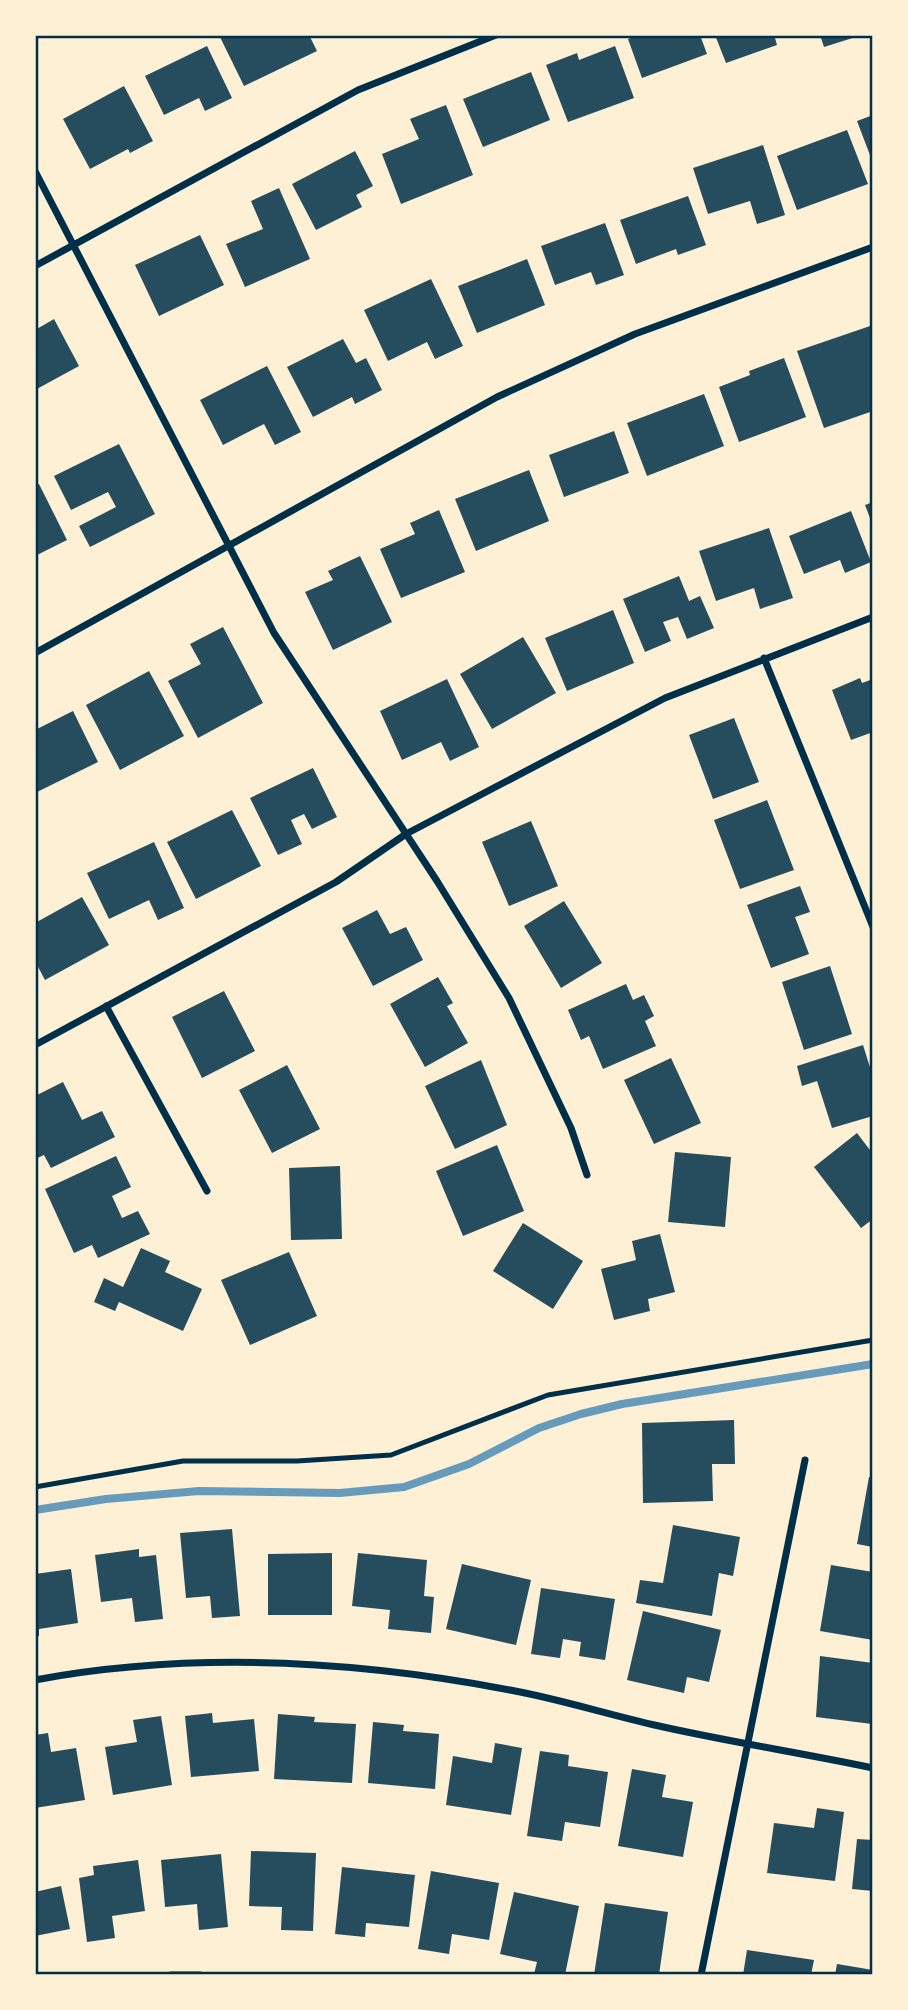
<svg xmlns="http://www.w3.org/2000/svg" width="908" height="2010" font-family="'Fira Sans',sans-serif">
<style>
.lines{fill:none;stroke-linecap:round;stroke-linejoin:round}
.stream{stroke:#669bbc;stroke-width:8}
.building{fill:#264d5e}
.service{stroke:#003049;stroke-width:5}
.minor{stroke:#003049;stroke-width:7}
.neatline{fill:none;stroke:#003049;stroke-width:2.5}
</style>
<rect width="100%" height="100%" fill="#fdf0d5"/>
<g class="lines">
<!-- stream -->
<path class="stream" d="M35,1510l71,-11 93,-8 141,2 64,-6 65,-23 70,-36 42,-14 41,-10 251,-40"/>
</g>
<!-- building -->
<path class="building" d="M219,35h90l8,16 -73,35z
M638,35h62l7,19 -65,24 -14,-39z
M715,35h68l-8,3 2,7 -51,18z
M820,35h39v1l-35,11z
M207,46l25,52 -27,13 -6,-13 -35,17 -19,-39z
M615,46l19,52 -66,24 -22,-57 31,-12 2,7z
M531,72l19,48 -67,27 -20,-48z
M124,86l29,55 -23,12 -2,-4 -38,20 -27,-50z
M446,105l27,70 -72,29 -19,-50 37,-15 -9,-20z
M873,115v48l-16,-42z
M847,130l21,54 -71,26 -20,-54z
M763,145l22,70 -28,9 -7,-23 -42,13 -15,-46z
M355,151l18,35 -17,9 6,12 -46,23 -24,-46z
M279,188l31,71 -65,28 -19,-43 37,-15 -12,-28z
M688,196l18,49 -28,10 -2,-6 -40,15 -16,-44z
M605,223l19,52 -28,10 -5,-13 -36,13 -14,-39z
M200,235l24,50 -65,31 -24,-51z
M527,259l18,46 -68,28 -19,-47z
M431,279l32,67 -28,13 -8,-17 -39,19 -24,-51z
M54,319l25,47 -44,24v-60z
M873,325v86l-49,17 -27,-77z
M343,339l13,24 10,-5 16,32 -27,14 -3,-7 -39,20 -26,-50z
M784,358l22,59 -67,25 -20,-55 31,-12 -1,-4z
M267,366l34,66 -26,13 -11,-21 -41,21 -23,-45z
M704,394l20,52 -77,30 -20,-53z
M614,431l15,42 -65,24 -15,-42z
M119,444l36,70 -65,33 -11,-21 37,-19 -8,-15 -37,18 -17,-34z
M529,470l20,51 -73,30 -21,-52z
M39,484l28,56 -32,16v-70z
M873,502v24l-8,-21z
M439,510l26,62 -64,26 -21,-49 35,-15 -5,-11z
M851,511l20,51 -26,11 -5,-13 -36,14 -15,-38z
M769,528l24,70 -33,11 -6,-21 -38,13 -17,-50z
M360,556l32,66 -59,28 -28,-58 28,-12 -5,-9z
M679,576l10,25 11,-5 14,32 -27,11 -9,-22 -15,5 8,19 -26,11 -22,-53z
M613,610l21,53 -67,28 -22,-53z
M223,627l40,76 -65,35 -30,-57 33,-17 -11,-20z
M523,637l33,56 -64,36 -32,-55z
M149,671l35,65 -64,34 -34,-65z
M860,678l2,5 11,-4v53l-22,8 -19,-50z
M447,679l32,68 -29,14 -9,-19 -39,18 -22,-49z
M73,711l25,51 -63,31v-63z
M734,718l25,64 -46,17 -24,-64z
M313,768l24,49 -25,12 -8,-15 -13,6 11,24 -24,11 -28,-57z
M767,800l27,70 -54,19 -26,-69z
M232,810l29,56 -65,33 -29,-57z
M531,821l27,65 -49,20 -27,-64z
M154,842l30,66 -26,12 -9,-20 -40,19 -22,-46z
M800,886l10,26 -15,5 14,37 -38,14 -24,-63z
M82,897l27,48 -64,35 -10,-19v-38z
M564,901l38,62 -41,25 -37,-62z
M377,910l13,24 16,-7 17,33 -50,26 -31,-58z
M830,966l22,68 -48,16 -22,-68z
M438,977l15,26 -6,3 21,37 -43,24 -35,-63z
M626,984l7,16 11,-5 10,21 -9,5 11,25 -53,23 -14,-33 -8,4 -13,-30z
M224,991l31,60 -53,27 -30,-61z
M863,1045l10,32v39l-41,12 -15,-47 -15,5 -5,-20z
M671,1058l30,65 -47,21 -30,-64z
M481,1060l26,65 -52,24 -30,-63z
M287,1065l33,64 -48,24 -33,-63z
M63,1082l19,38 20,-9 13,26 -64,31 -7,-13 -9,4v-63z
M857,1133l16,21v65l-12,9 -47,-61z
M497,1145l27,66 -61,25 -27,-65z
M675,1152l56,5 -6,70 -57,-5z
M116,1156l15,31 -19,9 10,22 16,-7 12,23 -52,24 -6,-13 -18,8 -29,-64z
M340,1166l2,73 -51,1 -2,-72z
M523,1223l60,38 -30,48 -60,-38z
M660,1234l15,58 -27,7 2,12 -36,9 -13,-51 35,-9 -4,-19z
M141,1248l29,13 -5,11 37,17 -19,42 -64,-29 -4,9 -21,-9 10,-24 19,9z
M289,1252l28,64 -67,29 -29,-65z
M734,1420l1,44h-23l1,37 -70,2 -1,-80z
M869,1477l4,1v69l-16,-3z
M673,1525l67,12 -7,39 -14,-3 -7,43 -76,-13 4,-23 23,3z
M232,1529l8,87 -28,2 -2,-22 -24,2 -6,-65z
M139,1549v8l17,-2 7,64 -28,3 -3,-24 -31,4 -6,-47z
M332,1553v62h-64v-61z
M358,1553l69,7 -3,36 10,1 -3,36 -43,-4 2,-19 -38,-4z
M462,1564l69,16 -15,65 -70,-16z
M831,1565l42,7v68l-53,-9z
M71,1569l7,54 -39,6v7l-4,1v-63z
M541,1588l74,11 -10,61 -26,-4 2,-14 -18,-3 -3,19 -29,-4z
M643,1611l78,19 -12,52 -22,-5 -3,16 -57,-13z
M820,1656l53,7 -1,61 -56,-7z
M212,1713l1,10 41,-4 5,52 -68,6 -6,-61z
M278,1714l37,3 -1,5 42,2 -4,59 -78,-4z
M161,1716l11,69 -59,10 -8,-48 32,-5 -4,-22z
M373,1722l31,3 -1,6 36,3 -4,55 -67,-6z
M48,1733l3,19 25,-4 9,52 -50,8v-73z
M495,1743l27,5 -11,67 -65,-10 7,-49 39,7z
M540,1751l29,4 -1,11 40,6 -8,55 -35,-5 -3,19 -35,-5z
M632,1769l34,6 -4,22 31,5 -10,55 -65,-11z
M817,1808l27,4 -9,69 -68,-8 7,-50 40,5z
M857,1839l16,1v51l-21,-2z
M251,1851l65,2 -3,78 -32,-1 1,-23 -33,-1z
M221,1854l7,73 -29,3 -2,-26 -32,3 -4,-47z
M138,1860l7,51 -33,5 3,22 -28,4 -8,-64 15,-3 -1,-9z
M342,1867l73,8 -6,52 -43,-4 -1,14 -30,-3z
M431,1871l68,12 -10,57 -37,-6 -3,20 -31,-5z
M61,1886l9,43 -35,7v-44z
M514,1892l65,14 -14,69 -31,-1 3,-12 -37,-8z
M605,1903l63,9 -9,63h-65z
M747,1950l67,10 -3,15h-68z
M837,1964l36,6v5h-38z"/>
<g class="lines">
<!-- service -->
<path class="service" d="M35,1487l148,-26h114l94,-6 157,-60 325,-55"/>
<!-- minor -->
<path class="minor" d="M35,171l239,462 163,248 72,117 62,130 16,47
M35,266l323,-176 138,-55
M35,653l462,-256 138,-63 238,-87
M764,658l109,269
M106,1006l101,185
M35,1045l301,-163 70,-48 259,-136 208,-81
M35,1680c157,-29 318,-20 475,10 50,9 99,25 149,36 71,16 143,27 214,42
M171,1975h29
M701,1975l104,-515"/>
</g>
<!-- border -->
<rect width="908" height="2010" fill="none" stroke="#fdf0d5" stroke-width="74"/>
<rect x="37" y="37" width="834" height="1936" class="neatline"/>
</svg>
